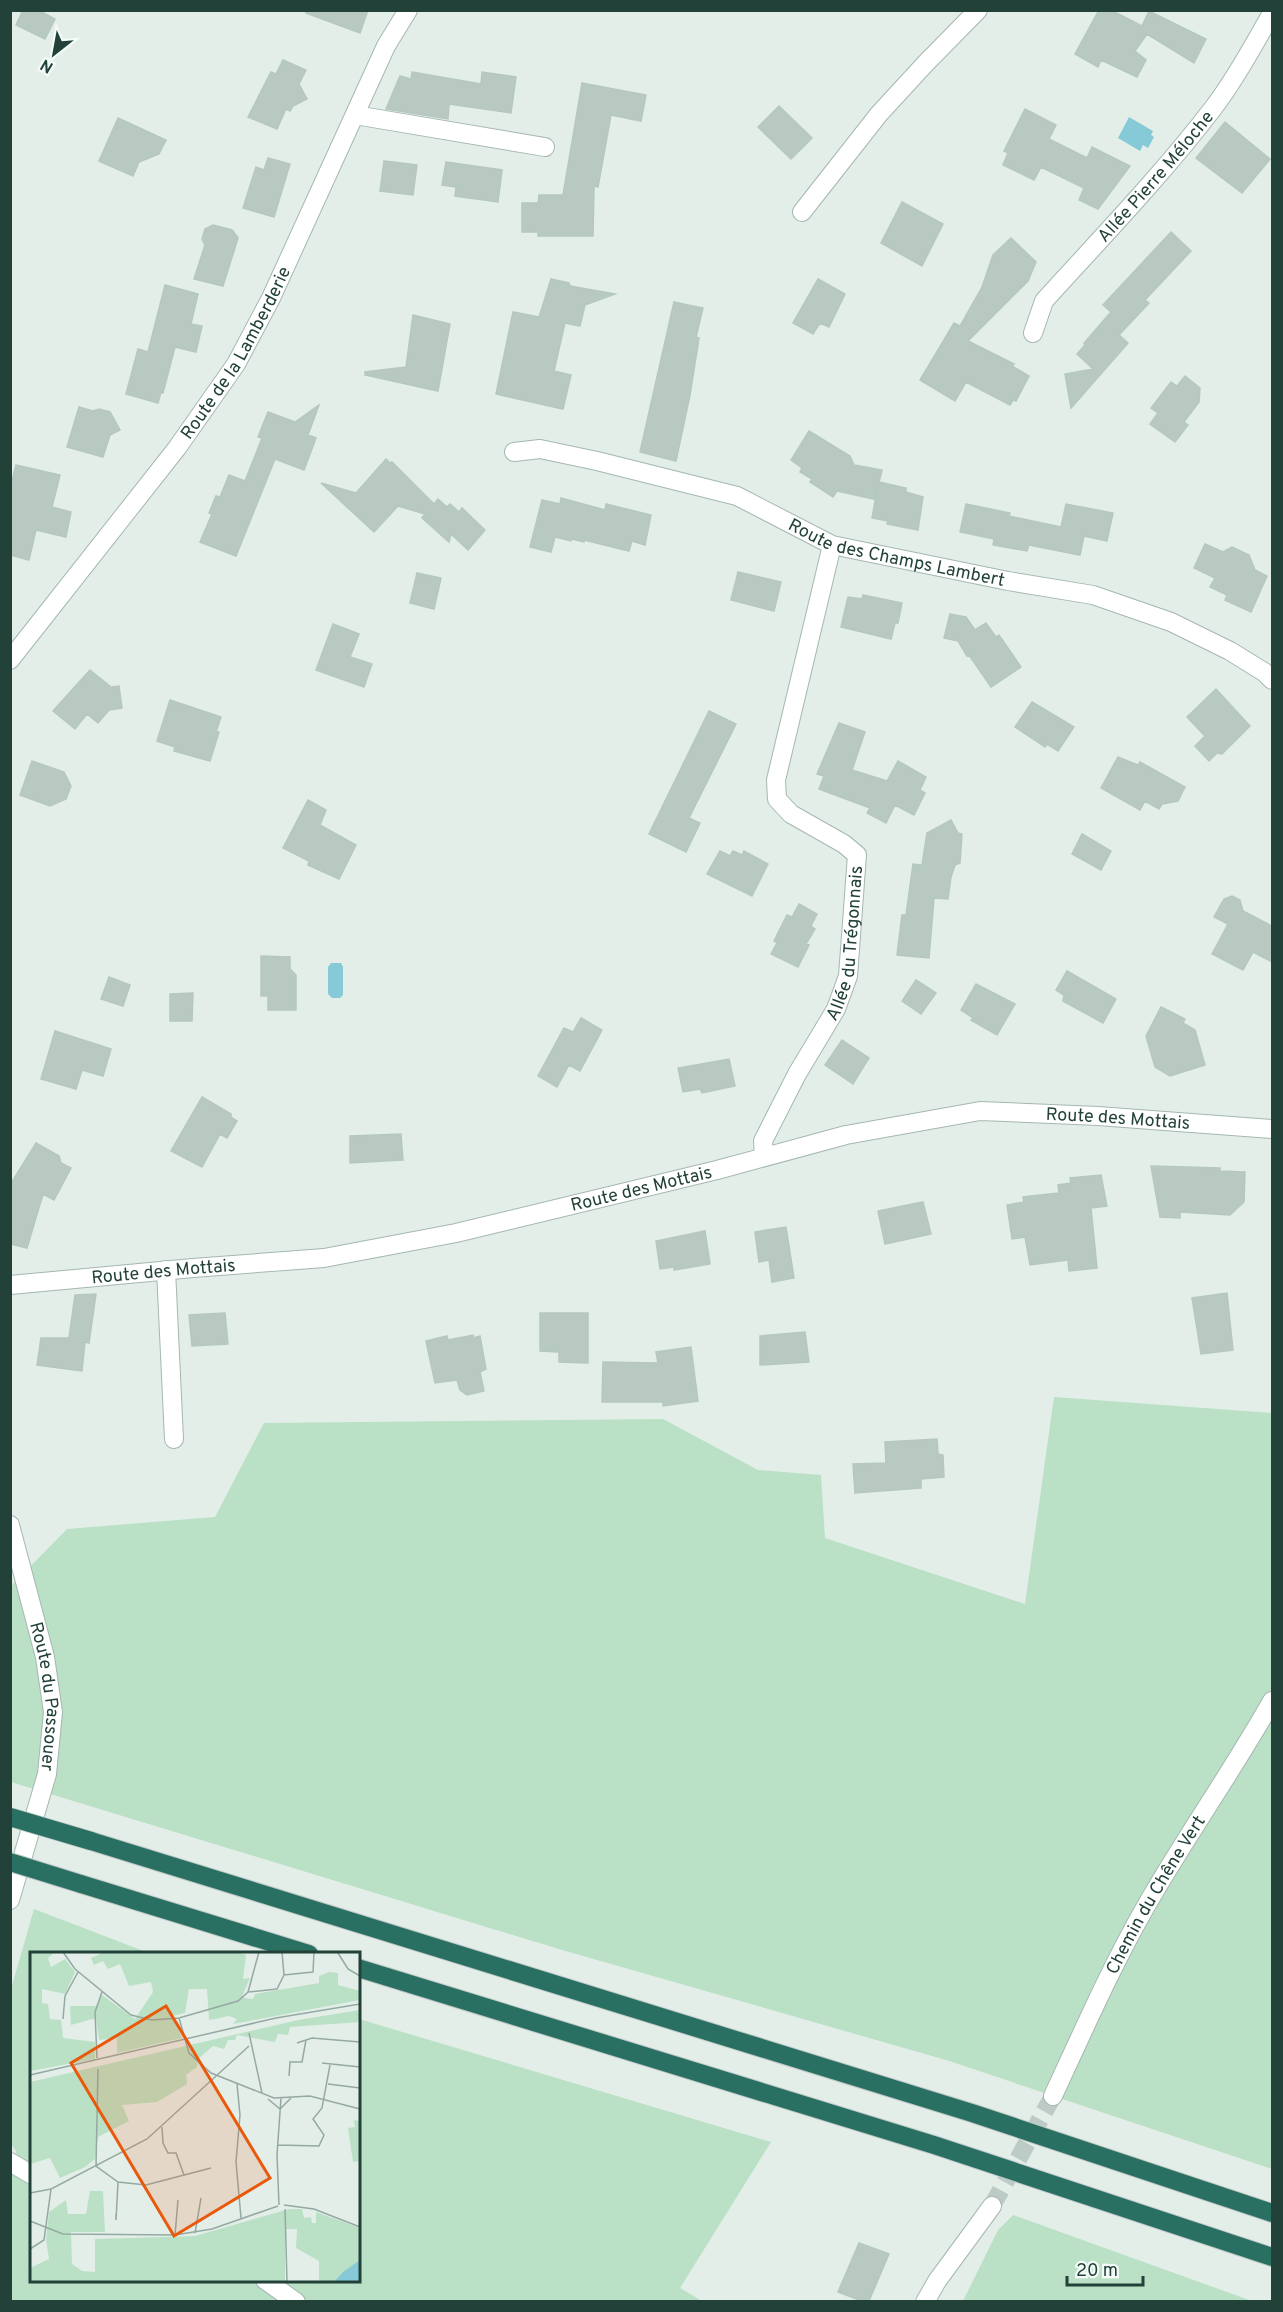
<svg xmlns="http://www.w3.org/2000/svg" width="1283" height="2312" font-family="Overpass,sans-serif">
<style>
.green{fill:#bae1c5}
.water{fill:#87cad7}
.building{fill:#b8c9c2;stroke:#b5c8c0;stroke-width:1.5}
.lines{fill:none;stroke-linecap:round;stroke-linejoin:round}
.minor-tunnel{stroke:#bccbc6;stroke-width:18;stroke-dasharray:18 9;stroke-linecap:butt}
.minor-casing{stroke:#a5b7b1;stroke-width:20}
.highway-casing{stroke:#c1cac8;stroke-width:20}
.minor{stroke:#fff;stroke-width:18}
.highway{stroke:#2a7062;stroke-width:18}
.highway-bridge-casing{stroke:#c1cac8;stroke-width:20;stroke-linecap:butt}
.highway-bridge{stroke:#2a7062;stroke-width:18}
.labels{text-anchor:middle;stroke-width:4.5;stroke-linejoin:round;paint-order:stroke}
.street-label{font-size:18px;fill:#214139;stroke:#f4faf7}
.inset-road{fill:none;stroke:#95a9a3;stroke-width:1.5}
.view{fill:#e8590c;fill-opacity:0.15;stroke:#e8590c;stroke-width:3}
.inset-edge{fill:none;stroke:#214139;stroke-width:3}
</style>
<rect width="100%" height="100%" fill="#e3eee9"/>
<!-- green -->
<path class="green" d="M1054,1397l218,16v756l-326,-109 -384,-110 -551,-168 -1,-195 57,-58 148,-12 49,-94 399,-4 95,51 63,5 4,63 200,66z
M34,1909l115,44 -117,1v326h326l1,-261 412,123 -91,146 22,13h-692v-127l6,-23 -6,-9 1,-153z
M1013,2215l239,86h-289l35,-71z"/>
<!-- water -->
<path class="water" d="M1129,117l24,14 -2,4 3,2 -6,11 -5,-3 -3,6 -22,-13z
M331,963h10l2,4v28l-3,3h-8l-4,-4v-27z"/>
<!-- building -->
<path class="building" d="M23,10h15l17,9 -10,20 -29,-14z
M307,10h61l-8,23 -54,-20z
M1099,10h12l31,16 7,-15 57,28 -12,24 -47,-29 -12,17 11,9 -9,17 -36,-17 -3,7 -23,-13z
M283,60l23,10 -7,14 8,15 -14,7 -3,5 -4,-2 -9,20 -29,-12 23,-45 5,2z
M412,72l69,12 1,-12 34,5 -5,36 -62,-9 -1,15 -62,-10 14,-33 11,3z
M582,83l64,12 -5,26 -30,-6 -13,72 -4,-1 -1,50h-55v-4h-16v-29h16l1,-8h24z
M779,106l33,32 -21,21 -33,-32z
M1025,109l31,16 -7,14 38,19 5,-11 38,19 -32,43 -19,-9 5,-12 -43,-21 -7,13 -31,-15 5,-12 -4,-2z
M118,118l48,22 -7,14 -20,8 -6,14 -34,-15z
M1225,122l45,37 -28,34 -46,-35z
M268,158l22,6 -16,53 -31,-9 13,-41 8,3z
M384,161l33,4 -4,30 -33,-4z
M446,162l56,8 -4,32 -43,-6 1,-9 -14,-2z
M902,202l41,22 -21,42 -41,-23z
M213,225l19,5 6,8 -15,48 -29,-7 11,-34 -3,-6 3,-10z
M1171,232l20,19 -46,49 4,3 -30,32 9,8 -57,65 -6,-34 28,-5 -16,-15 8,-9 -1,-2 27,-31 -8,-7z
M1011,238l25,24 -8,19 -60,60 46,23 -2,2 17,10 -13,25 -3,-1 -3,5 -44,-23 -11,19 -35,-21 34,-57 6,3 22,-39 11,-32z
M551,279l18,4 1,3 45,8 -30,11 -5,21 -15,-3 -11,48 17,4 -8,34 -67,-15 17,-82 26,5z
M818,279l27,15 -16,33 -9,-4 -7,11 -20,-11z
M165,285l33,9 -7,30 11,2 -6,26 -21,-5 -12,46 -2,-1 -3,11 -32,-9 12,-45 10,3z
M674,302l29,6 -7,29 3,1 -9,57 -14,66 -36,-9z
M413,315l37,9 -12,67 -73,-16v-3l41,-5z
M1185,376l15,12 -1,14 -15,20 4,3 -13,17 -25,-18 8,-11 -7,-5 20,-26 6,4z
M319,405l-11,30 8,3 -12,32 -29,-11 -39,97 -36,-14 12,-28 -3,-1 7,-17 4,1 9,-22 16,6 17,-43 -4,-1 10,-25 27,10z
M79,407l14,4 6,-2 11,3 10,18 -10,5 -7,22 -36,-10z
M809,431l41,25 4,9 28,5 -3,12 27,6v4l17,5 -5,33 -31,-6 1,-3 -16,-3 6,-33 -4,14 -37,-8 -4,6 -23,-15 2,-3 -12,-7 2,-4 -11,-8z
M386,459l4,4 2,-1 42,42 4,-5 9,8 3,-3 9,8 3,-4 23,22 -17,20 -17,-16 -2,8 -27,-24 3,-4 -27,-8 -24,26 -53,-49 35,10z
M16,465l44,10 -8,32 19,5 -5,25 -30,-7 -7,30 -19,-5v-66z
M561,498l44,12 1,-6 45,11 -6,30 -13,-4 -3,10 -45,-11v2l-12,-3 -1,2 -16,-4 -4,15 -21,-5 12,-47 18,4z
M966,504l44,9 -1,3 52,11 5,-23 47,9 -6,28 -23,-5 -4,19 -51,-10 -2,6 -34,-6 1,-6 -34,-7z
M1205,544l18,8 9,-5 17,8 6,15 12,6 -16,36 -26,-12 2,-5 -17,-8 5,-9 -21,-10z
M738,572l43,10 -7,29 -43,-11z
M417,573l24,5 -7,31 -24,-6z
M863,595l39,8 -4,20h-3l-4,16 -50,-12 7,-30 14,2z
M950,614l16,3 9,13 11,-7 10,14 3,-2 22,32 -30,20 -22,-32 -2,1 -9,-15 -14,-3z
M333,624l26,10 -9,23 22,7 -8,23 -48,-17z
M90,670l21,17 8,-1 3,22 -13,2 -11,13 -11,-9 -12,15 -22,-18z
M1216,689l34,37 -28,28 -5,-1 -8,8 -14,-15 10,-10 -18,-19z
M170,700l51,17 -5,15h3l-9,29 -36,-10 1,-4 -18,-6z
M1032,702l42,25 -16,24 -11,-7 -2,3 -30,-20z
M709,711l27,13 -47,94 11,5 -14,29 -37,-18z
M839,723l26,9 -13,38 35,11 11,-20 28,16 -6,13 5,3 -11,22 -19,-10 -9,18 -19,-10 3,-5 -51,-19 5,-13 -7,-2z
M1118,757l20,8 2,-3 45,25 -7,14 -16,3 -3,5 -14,-8 -5,9 -39,-22z
M32,761l32,11 7,14 -5,13 -16,7 -30,-11z
M308,800l18,10 -6,15 36,20 -17,34 -31,-14 1,-4 -26,-13z
M951,820l7,13 4,1 -2,29 -5,2 -4,12 -3,22 -14,-1 -5,60 -32,-3 5,-40h4l7,-51 9,1 5,-32z
M1082,834l29,17 -10,19 -29,-16z
M720,851l10,5 3,-5 9,4 2,-4 24,13 -16,32 -45,-22z
M1232,896l8,4 3,11 29,15v36l-19,-10 -10,18 -31,-16 16,-30 -14,-7 10,-18z
M799,904l18,10 -6,12 4,3 -9,15 3,1 -11,22 -27,-13 6,-11 -3,-2 13,-26 5,2z
M261,956l29,1v12l6,6v35h-28v-14h-7z
M1067,971l49,28 -13,24 -40,-22 1,-6 -8,-5z
M109,977l21,8 -7,21 -22,-7z
M916,980l20,13 -15,21 -19,-13z
M976,984l39,20 -18,31 -26,-15 2,-2 -12,-8z
M193,993l-1,28h-22v-27z
M1161,1007l24,12 -2,4 12,7 10,35 -35,11 -15,-9 -9,-31z
M581,1018l21,12 -22,41 -11,-6 -12,22 -19,-11 26,-48 9,4z
M55,1031l56,18 -8,27 -21,-6 -6,19 -35,-10z
M842,1040l27,18 -16,26 -28,-19z
M729,1059l6,27 -33,7 -2,-4 -17,3 -5,-24z
M202,1097l29,17v3l6,4 -10,17 -7,-4 -18,33 -31,-16z
M401,1134l2,26 -53,3v-27z
M36,1143l23,13 2,7 10,5 -17,32 -11,-6 -16,54 -17,-4v-59z
M1151,1166l69,2v3l25,1 -1,30 -14,13 -50,-3v6l-20,-1z
M1101,1175l6,31 -16,2 6,60 -28,3 -1,-11 -38,5 -5,-28 -13,2 -5,-34 17,-3 -1,-5 36,-4 -1,-8 13,-2 -1,-5z
M923,1202l8,32 -46,10 -7,-33z
M786,1227l8,51 -22,4 -3,-22 -10,2 -4,-30z
M705,1231l5,33 -36,6v-3l-14,2 -4,-28z
M1227,1293l6,57 -32,4 -9,-56z
M96,1294l-7,49 -4,-1 -3,29 -45,-6 4,-27h28l6,-43z
M225,1313l3,31 -36,2 -3,-31z
M540,1313h48v50l-29,-1v-10l-19,-1z
M805,1332l4,30 -49,3v-29z
M473,1335l1,3 6,-2 6,33 -6,3 4,19 -17,4 -7,-5 -3,-10 -22,3 -9,-42 21,-5 1,4z
M691,1347l7,54 -35,5v-4h-61l1,-40 55,1 -2,-11z
M937,1439l1,15 5,1 1,22 -23,2v9l-66,5 -2,-29 33,-1 -1,-21z
M859,2243l30,11 -20,47h-7l-24,-9z"/>
<g class="lines">
<!-- minor-tunnel -->
<path class="minor-tunnel" d="M992,2206l61,-110"/>
<defs>
<g id="minor">
<path d="M355,115l190,32"/>
<path d="M802,212l77,-98 46,-50 53,-54"/>
<path id="s1" d="M1033,333l11,-32c58,-64 118,-126 170,-194 23,-30 40,-63 58,-94"/>
<path id="s2" d="M514,452l26,-3 57,12 140,35 95,49 176,36 85,14 78,27 59,29 34,21 8,8"/>
<path id="s3" d="M10,660l167,-212 59,-84 35,-66 115,-252 22,-36"/>
<path id="s4" d="M764,1157l-1,-16 34,-67 39,-65 12,-33 9,-121 -13,-11 -53,-30 -14,-15 -1,-19 56,-235"/>
<path d="M166,1270l8,169"/>
<path id="s5" d="M10,1285l183,-17 131,-10 132,-25 261,-63 129,-35 134,-24 118,5 174,13"/>
<path id="s6" d="M10,1525l35,132 8,55 -6,62 -37,126"/>
<path id="s7" d="M1053,2096c33,-71 65,-145 106,-212 37,-62 78,-121 113,-183"/>
<path d="M10,2162l22,13"/>
<path d="M265,2280l31,22"/>
<path d="M925,2302l12,-21 55,-75"/>
</g>
<path id="highway" d="M91,1841l881,272 300,100
M81,1884l228,70
M358,1968l576,177 338,112"/>
</defs>
<!-- minor casing -->
<use href="#minor" class="minor-casing"/>
<!-- highway casing -->
<use href="#highway" class="highway-casing"/>
<!-- minor -->
<use href="#minor" class="minor"/>
<!-- highway -->
<use href="#highway" class="highway"/>
<defs>
<path id="highway-bridge" d="M10,1817l81,24
M10,1862l71,22"/>
</defs>
<!-- highway-bridge casing -->
<use href="#highway-bridge" class="highway-bridge-casing"/>
<!-- highway-bridge -->
<use href="#highway-bridge" class="highway-bridge"/>
</g>
<g class="labels">
<!-- street labels -->
<g class="street-label">
<text dy="6" stroke="none"><textPath href="#s1" startOffset="201">Allée Pierre Méloche</textPath></text>
<text dy="6" stroke="none"><textPath href="#s3" startOffset="382">Route de la Lamberderie</textPath></text>
<text dy="6" stroke="none"><textPath href="#s2" startOffset="400">Route des Champs Lambert</textPath></text>
<text dy="6" stroke="none"><textPath href="#s4" startOffset="234">Allée du Trégonnais</textPath></text>
<text dy="6" stroke="none"><textPath href="#s5" startOffset="1126">Route des Mottais</textPath></text>
<text dy="6" stroke="none"><textPath href="#s5" startOffset="640">Route des Mottais</textPath></text>
<text dy="6" stroke="none"><textPath href="#s5" startOffset="154">Route des Mottais</textPath></text>
<text dy="6" stroke="none"><textPath href="#s6" startOffset="176">Route du Passouer</textPath></text>
<text dy="6" stroke="none"><textPath href="#s7" startOffset="226">Chemin du Chêne Vert</textPath></text>
</g>
</g>
<!-- overview -->
<g transform="translate(30 1952)">
<rect width="330" height="330" fill="#e3eee9"/>
<path d="M0,0h25l-7,6 3,9 14,-8 10,13 -10,22 -23,-5v14l6,1 2,15 11,1 2,18 32,4v17l-65,12zM74,0h134l8,3 -3,24 7,-1 -8,18 3,2 8,1 2,-5 64,-11v-7l10,-4 9,1v12l22,6v9l-127,24 4,-5 -8,-3 -20,4 -2,-31h-18l-4,24 -13,3 10,22 -65,15v-15l-18,2 -3,-22 -25,7 -1,-19h26l6,-11 33,24 18,-27 -2,-10 -22,4 -9,-22 -12,5 -5,-8 -9,4 -3,-7zM330,58v12l-70,5 -2,8 -10,-1 -3,8 -38,-7 -2,5h-7l-4,9 -11,-3 -14,12 -2,9 -11,8 1,9 -30,18 -35,3 7,16 -31,16 -3,22 -10,8 -25,11 -10,-20 -20,6v-82l268,-62zM324,168l6,1v40l-7,1 -5,-34 7,-1zM60,239h13l2,41h-34l1,32 10,7 13,1v-33l100,-3 94,-27h13l2,9 7,-1 1,6h4v-11l44,16v32l-26,22h-15v-21l-23,-13 1,-19h-12v53h-255v-14l19,-9 -3,-19 3,-28 17,-12 2,14h18z" fill="#bae1c5"/>
<path d="M330,308v22h-26l9,-10z" fill="#87cad7"/>
<path class="inset-road" d="M33,0l12,17 56,46 21,5 27,-2 59,-17 10,-9 11,-40M252,0l2,23 29,-3 1,-20M308,1l10,16 12,7M218,40l29,-3 7,-14M149,66l10,35 22,20 63,25 36,-2 50,13M33,67l2,-23 13,-24M219,81l13,60M267,91l15,-5 48,4M67,106l-2,-46 7,-20M292,111l38,4M68,117l-2,97 22,16 28,3 65,-17M0,123l246,-57 84,-14M259,124l1,-14h12l4,-22M207,132l3,31 -4,47 5,56M298,132l32,4M238,147l12,10 11,-11M132,175l1,16 5,10h8l8,22M248,193l41,1 5,-11 -11,-16 9,-11 8,-43M0,241l21,-4M249,253l-2,-50 4,-57M254,253l30,4 46,18M255,257l2,73M86,262v6l2,-38M0,269l33,13 112,1 37,-6 66,-23M165,281l6,-35M145,283l3,-35M0,297l14,-9 7,-51 96,-50 102,-93"/>
<path class="view" d="M136,54l104,172 -96,58 -103,-173z"/>
<rect width="330" height="330" class="inset-edge"/>
</g>
<!-- border -->
<rect width="1283" height="2312" fill="none" stroke="#214139" stroke-width="24"/>
<!-- north arrow -->
<g transform="translate(54 54) rotate(211)" stroke="#f4faf7" stroke-width="4.5" paint-order="stroke">
<path d="M0-4.5L10 22L0 15L-10 22Z" fill="#214139"/>
<text y="-9" font-size="16" font-weight="bold" text-anchor="middle" fill="#214139">N</text>
</g>
<!-- scale -->
<path d="M1067 2276v9h76v-9" fill="none" stroke="#214139" stroke-width="3"/>
<text x="1076" y="2276" font-size="18" fill="#214139" stroke="#f4faf7" stroke-width="4.5" paint-order="stroke">20 m</text>
</svg>
